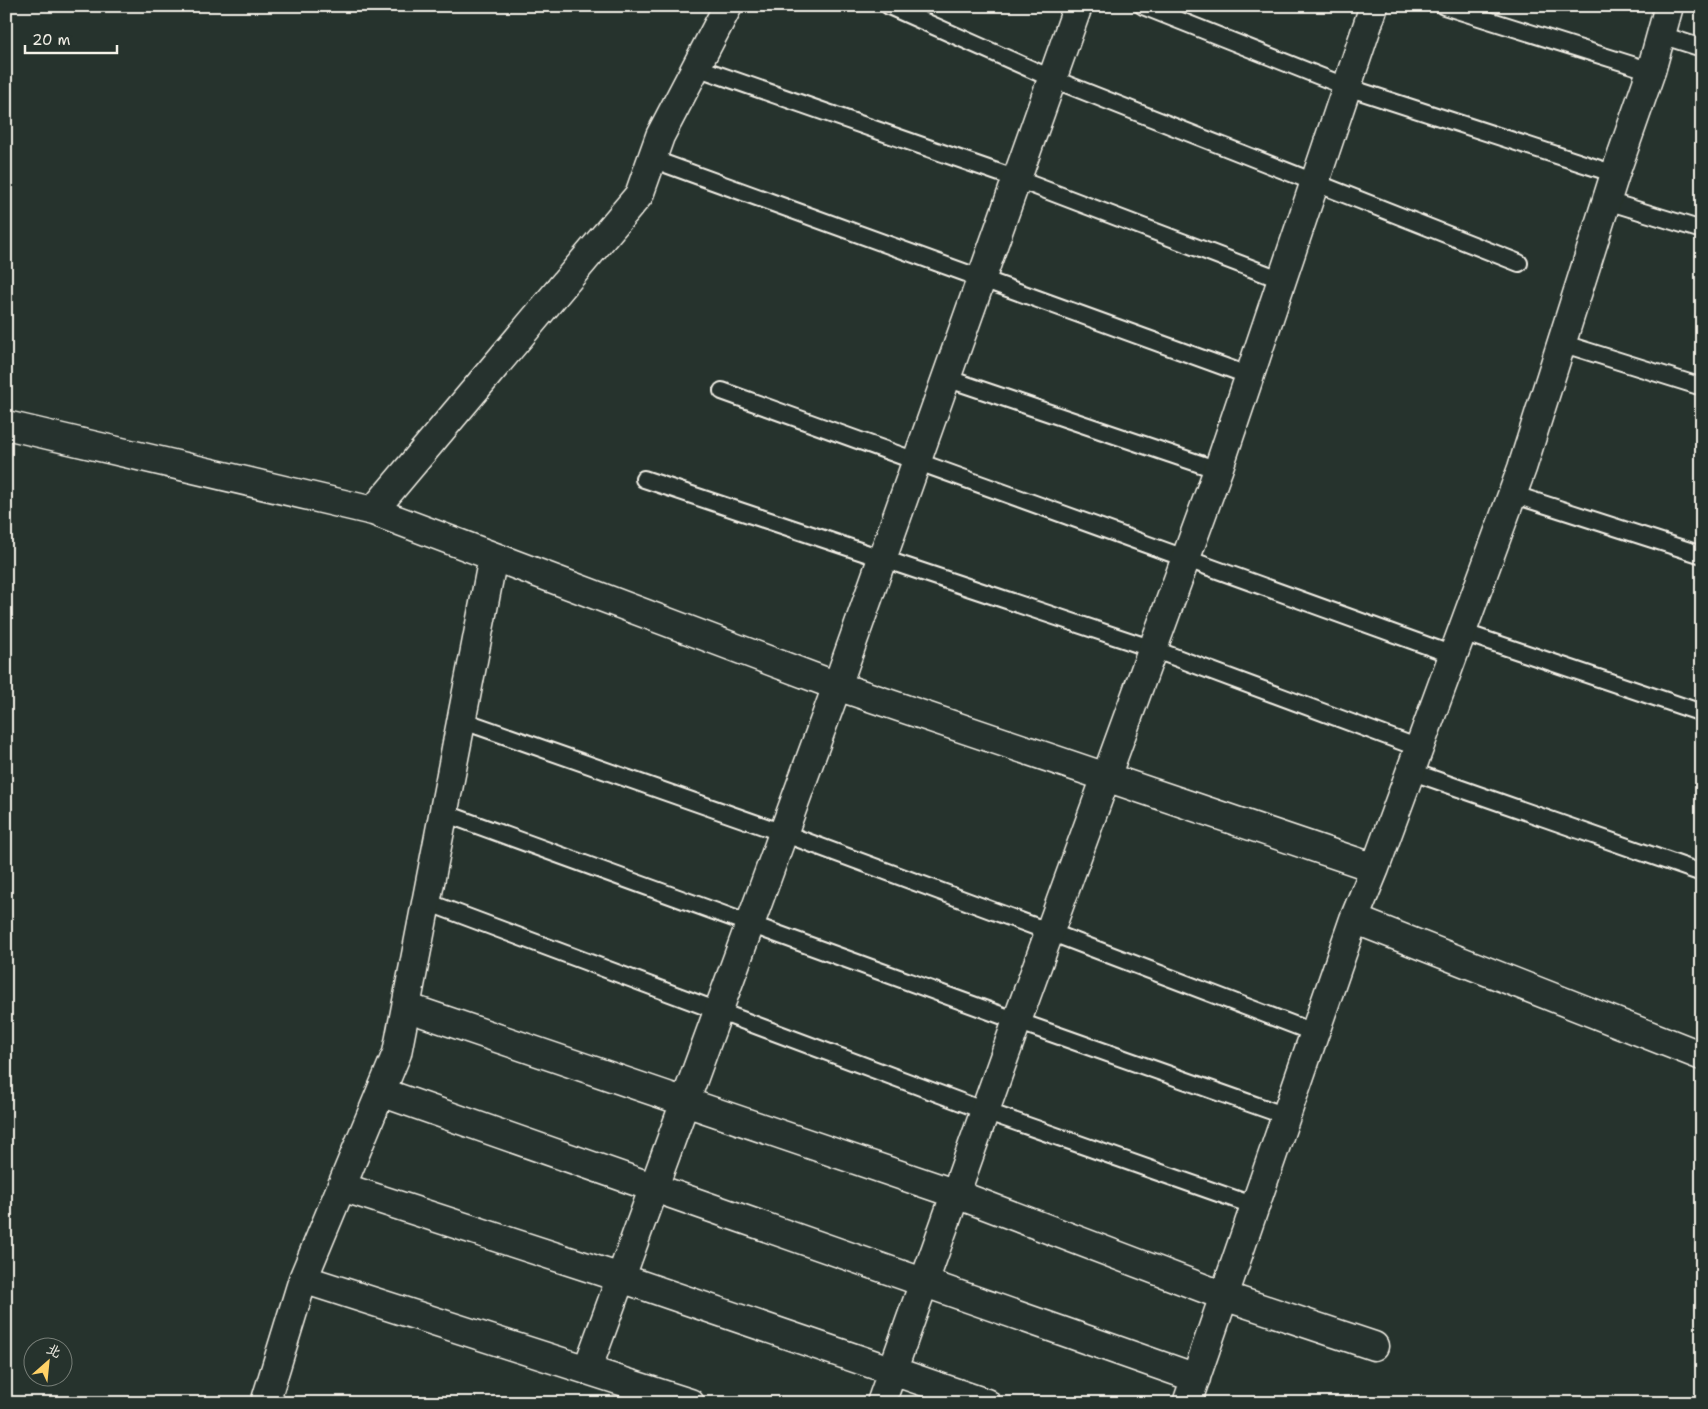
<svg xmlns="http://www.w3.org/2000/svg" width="1708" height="1409" font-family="'Shantell Sans','LXGW WenKai TC',sans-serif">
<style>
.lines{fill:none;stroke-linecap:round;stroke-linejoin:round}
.service-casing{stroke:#f4f1e8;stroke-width:20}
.minor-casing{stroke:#f4f1e8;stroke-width:31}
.service{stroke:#26332d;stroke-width:16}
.minor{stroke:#26332d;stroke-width:28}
</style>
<rect width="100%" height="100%" fill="#26332d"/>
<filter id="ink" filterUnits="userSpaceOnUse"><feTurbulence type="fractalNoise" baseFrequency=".02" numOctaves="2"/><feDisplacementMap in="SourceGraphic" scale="10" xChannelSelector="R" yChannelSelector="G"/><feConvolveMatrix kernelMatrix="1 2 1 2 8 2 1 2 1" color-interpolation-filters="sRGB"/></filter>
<g filter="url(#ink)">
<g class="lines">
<defs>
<path id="service" d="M889,6l164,73 466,184
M1143,6l204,81 268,87
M1444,6l207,65
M1661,35l41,13
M696,67l321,112 265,101
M652,159l598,217
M1607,201l95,29
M1561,343l141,44
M946,378l272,92
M722,391l731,264
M644,479l509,170 266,99
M1512,494l190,61
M1462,632l240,81
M461,720l322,113 267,99 265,101
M1410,771l292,102
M444,813l573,208 269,95
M427,902l558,209 270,95"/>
<path id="minor" d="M6,425l367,86 464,175 538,182
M373,511l266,-316 21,-59 68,-130
M1354,919l348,137
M406,1007l550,187 268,102 150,50
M381,1092l815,286
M342,1187l279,91 365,125
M303,1279l387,124
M587,1370l250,-684 241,-680
M265,1403l38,-124 94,-226 96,-496
M881,1403l136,-382 201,-551 156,-464
M1187,1403l167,-484 21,-51 147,-400 93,-294 36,-103 18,-65"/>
</defs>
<!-- service casing -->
<use href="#service" class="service-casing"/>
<!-- minor casing -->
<use href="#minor" class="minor-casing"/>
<!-- service -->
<use href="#service" class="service"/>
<!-- minor -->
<use href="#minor" class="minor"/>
</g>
</g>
<!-- margin -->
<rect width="1708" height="1409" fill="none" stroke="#26332d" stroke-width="25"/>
<rect x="12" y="12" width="1683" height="1384" fill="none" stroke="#f4f1e8" stroke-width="2" filter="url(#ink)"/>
<!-- north arrow -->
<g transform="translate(48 1362) rotate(27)"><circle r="24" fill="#26332d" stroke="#787f78"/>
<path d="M0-4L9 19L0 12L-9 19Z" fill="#ffd166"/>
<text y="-8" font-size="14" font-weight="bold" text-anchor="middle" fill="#f4f1e8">北</text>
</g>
<!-- scale -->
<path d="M25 45v8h92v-8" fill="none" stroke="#f4f1e8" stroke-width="2.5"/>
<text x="32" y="45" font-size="15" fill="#f4f1e8" stroke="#26332d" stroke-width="4" paint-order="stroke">20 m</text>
</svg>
